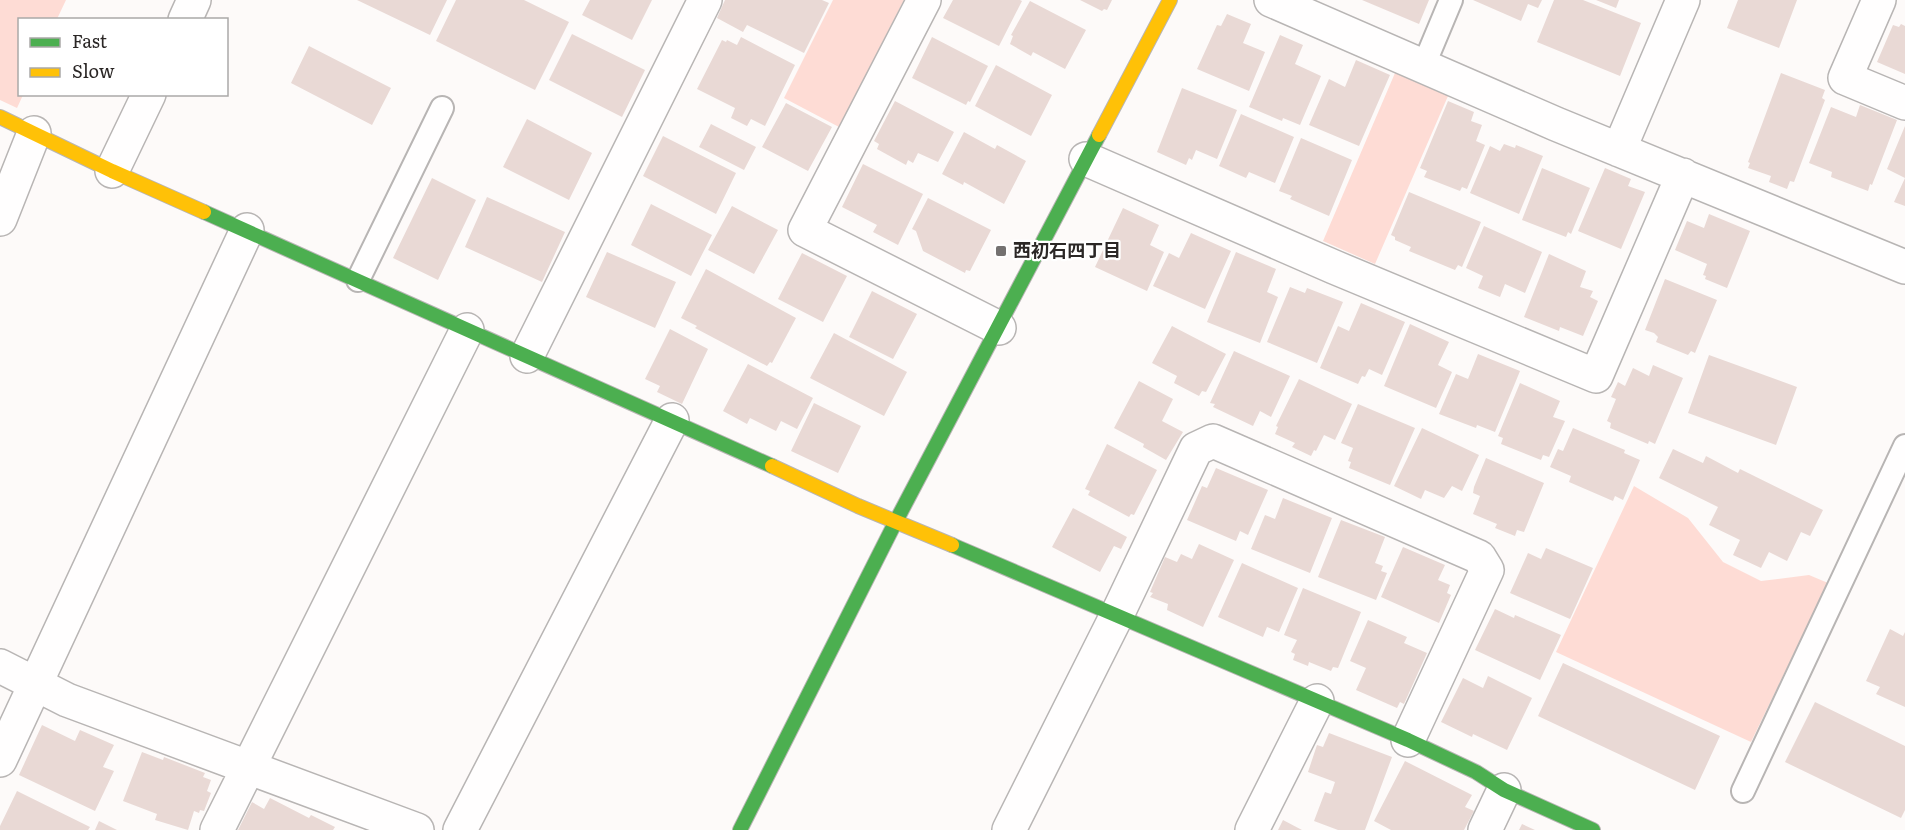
<svg xmlns="http://www.w3.org/2000/svg" width="1905" height="830" font-family="Literata,'Noto Sans JP',serif">
<style>
.green{fill:#fedcd5}
.building{fill:#e9d9d5}
.lines{fill:none;stroke-linecap:round;stroke-linejoin:round}
.lane-casing{stroke:#b8b5b4;stroke-width:26}
.street-casing{stroke:#b8b5b4;stroke-width:36}
.fast-casing{stroke:#b8b5b4;stroke-width:16}
.slow-casing{stroke:#b8b5b4;stroke-width:16}
.lane{stroke:#fffefe;stroke-width:22}
.street{stroke:#fffefe;stroke-width:33}
.fast{stroke:#4caf50;stroke-width:14}
.slow{stroke:#ffc107;stroke-width:14}
.poi-dot{fill:#747170;stroke:#fff;stroke-width:2}
.labels{text-anchor:middle;stroke-width:4.5;stroke-linejoin:round;paint-order:stroke}
.poi-label{font-size:18px;font-weight:bold;fill:#2b2726;stroke:#fff;text-anchor:start}
</style>
<rect width="100%" height="100%" fill="#fdfaf9"/>
<!-- green -->
<path class="green" d="M0,0h66l-9,19 -37,1v74l3,1 -6,13 -17,-8z
M833,0h71l-65,127 -55,-29z
M1395,73l53,23 -73,168 -52,-23z
M1634,486l54,32 35,44 38,19 48,-6 19,8 -77,159 -195,-90z"/>
<!-- building -->
<path class="building" d="M357,0h90l-17,35z
M456,0h68l45,22 -34,68 -99,-49z
M590,0h62l-20,40 -50,-25z
M725,0h97l7,3 -25,50 -57,-28 -4,7 -26,-14z
M953,0h67l2,1 -23,45 -56,-28z
M1080,0h32l-5,10 -3,-1 -2,2z
M1362,0h67l-10,24z
M1473,0h69l-4,8 -10,-4 -7,17z
M1554,0h29l58,23 -21,53 -83,-34z
M1596,0h23l-3,8z
M1738,0h59l-18,48 -52,-20z
M1030,1l56,29 -21,39 -32,-17 -2,4 -21,-12 3,-8 -2,-1z
M1227,14l24,10 -8,19 22,9 -16,39 -52,-22 20,-44 4,1z
M1901,24l4,2v48l-28,-12 16,-37 6,2z
M572,34l73,36 -23,47 -73,-37z
M1280,35l23,10 -8,19 26,12 -21,49 -17,-7 -1,3 -33,-14z
M741,37l54,28 -30,61 -14,-7 -4,7 -16,-8 4,-10 -38,-19 25,-49 4,2 1,-2 10,5z
M932,37l56,29 -18,36 -2,-1 -2,4 -54,-27z
M309,46l82,42 -19,37 -81,-42z
M1356,60l34,15 -31,71 -50,-21 20,-46 16,8z
M996,65l56,30 -21,41 -56,-30z
M1781,73l44,17 -3,8 3,2 -31,82 -4,-1 -3,8 -18,-7 2,-6 -23,-8 2,-5 -2,-1z
M1182,88l55,22 -20,49 -21,-9 -4,10 -3,-2 -3,7 -29,-13z
M895,101l59,31 -16,30 -20,-9 -5,10 -5,-3 -2,5 -29,-16 2,-5 -5,-3z
M1448,101l26,11 -3,9 11,4 -6,16 9,4 -18,44 -5,-2 -2,4 -36,-14 3,-6 -7,-3z
M786,103l46,24 -24,44 -46,-24z
M1860,105l37,15 -25,65 -2,-1 -2,7 -37,-14 1,-5 -23,-9 22,-56 25,10z
M1241,114l53,23 -19,46 -26,-11 -3,6 -27,-12z
M527,119l65,34 -23,47 -66,-33z
M711,124l45,23 -12,23 -45,-23z
M1905,126v80l-11,-4 11,-24 -18,-9z
M964,132l31,17 2,-4 29,16 -22,43 -40,-22 -1,3 -21,-11z
M663,136l73,37 -20,41 -73,-38z
M1301,138l51,22 -23,56 -39,-17 2,-3 -13,-5z
M1504,144l11,4 1,-3 27,11 -24,58 -49,-21 20,-47 10,5z
M863,164l60,30 -25,51 -25,-13 4,-7 -35,-18z
M1542,168l48,20 -19,46 -3,-2 -2,5 -44,-17z
M1605,168l26,11 -3,7 17,6 -24,57 -43,-18z
M432,178l44,22 -38,80 -45,-22z
M1409,192l72,30 -19,45 -4,-2 -3,5 -46,-19 2,-4 -16,-7v-3l-4,-2z
M487,197l78,35 -23,50 -77,-35z
M928,198l63,32 -21,41 -4,-1 -1,3 -42,-22 -7,-20 -4,-2z
M651,204l61,31 -21,41 -60,-31z
M732,206l46,24 -24,44 -46,-24z
M1123,208l36,17 -9,20 14,7 -17,39 -52,-24z
M1709,214l41,17 -23,57 -22,-9 1,-3 -3,-1 4,-11 -32,-14 12,-29 17,7z
M1484,226l58,26 -17,41 -20,-9 -5,13 -22,-9 5,-12 -17,-8z
M1191,233l40,18 -26,58 -52,-23 16,-33 10,5z
M607,252l69,30 -21,46 -69,-31z
M1236,252l40,17 -9,23 11,5 -18,46 -53,-21z
M802,253l45,23 -24,46 -45,-23z
M1549,254l37,17 -6,16 13,4 -3,6 8,4 -15,35 -23,-9 -1,4 -35,-14z
M706,269l90,49 -24,45 -2,-1 -3,4 -72,-38 2,-2 -16,-8z
M1665,279l52,21 -22,53 -4,-2 -3,4 -32,-13 2,-5 -4,-4 -9,-3z
M1290,287l15,6 2,-5 36,14 -26,61 -50,-21z
M872,291l45,23 -24,45 -44,-22z
M1361,303l44,19 -23,53 -13,-6 -4,8 -3,-1 -4,8 -38,-16 18,-42 11,5z
M1410,324l39,18 -11,23 14,7 -16,36 -52,-22z
M1172,326l54,28 -20,38 -4,-1 -3,5 -25,-13 3,-7 -25,-13z
M670,329l38,20 -26,55 -25,-12 3,-6 -15,-7z
M834,333l73,39 -23,44 -74,-38z
M1234,351l56,25 -19,41 -11,-6 -7,15 -40,-19 2,-3 -5,-1z
M1478,354l42,17 -25,61 -18,-7 -1,3 -37,-14 17,-40 12,5z
M1709,355l88,32 -21,58 -88,-32z
M748,364l65,34 -16,31 -16,-8 -5,10 -26,-13 -3,6 -24,-13z
M1653,365l30,13 -28,66 -6,-3 -1,3 -38,-16 1,-5 -4,-2 9,-22 -5,-2 7,-15 7,4 8,-18 16,8z
M1299,379l53,25 -17,36 -11,-5 -8,16 -2,-1 -3,6 -19,-9 3,-4 -20,-9 3,-7 -2,-1z
M1139,381l34,18 -11,22 21,11 -17,28 -23,-13 1,-3 -30,-16z
M1520,383l40,18 -7,16 12,4 -16,36 -6,-2 -2,5 -40,-16 2,-6 -5,-2z
M814,403l47,23 -23,47 -47,-22z
M1358,404l57,24 -25,57 -41,-17 2,-6 -3,-1 5,-13 -12,-5z
M1422,428l57,27 -17,36 -10,-5 -8,12 -19,-8 -4,9 -27,-13z
M1573,428l52,22 -1,3 16,7 -17,40 -8,-4 -2,5 -44,-19 2,-6 -21,-9 8,-18 5,2z
M1107,444l50,26 -23,45 -3,-1 -2,3 -41,-22 2,-4 -5,-2z
M1673,449l30,14 3,-7 32,17 2,-4 83,41 -13,26 -9,-4 -14,29 -18,-9 -8,16 -28,-13 7,-15 -31,-15 9,-18 -59,-29z
M1486,458l58,25 -20,49 -7,-2 -2,6 -20,-8 2,-4 -24,-10 7,-18 -7,-3 1,-6z
M1216,468l52,22 -20,45 -8,-4 -4,10 -49,-21 15,-34 5,2z
M1283,498l49,20 -22,55 -59,-24 14,-34 10,4z
M1073,508l54,29 -6,12 -7,-3 -14,26 -48,-25z
M1341,520l44,17 -10,26 8,3 -2,5 6,2 -11,27 -58,-23z
M1199,544l35,16 -31,67 -36,-17 1,-6 -18,-7 3,-4 -3,-1 15,-35 12,5 4,-8 11,5z
M1403,547l42,18 -7,15 12,5 -3,8 4,2 -12,28 -58,-26z
M1546,548l47,20 -23,51 -60,-26 18,-40 13,6z
M1242,563l56,25 -19,44 -12,-5 -4,10 -45,-20z
M1303,588l58,24 -23,56 -5,-1 -2,4 -22,-9 -1,4 -15,-6 2,-6 -4,-2 6,-12 -13,-5z
M1495,609l19,9 1,-3 46,20 -21,45 -65,-30z
M1368,620l39,17 -3,6 23,10 -23,51 -4,-2 -3,6 -41,-18 10,-22 -16,-7z
M1890,629l13,7 2,-4v75l-29,-13 4,-7 -14,-6z
M1563,663l157,73 -25,54 -157,-74z
M1488,676l44,22 -25,52 -34,-16 -1,3 -31,-15 22,-44 20,10z
M1815,702l90,44v64l-4,8 -116,-56z
M42,725l33,16 5,-11 34,15 -11,22 11,4 -19,40 -76,-36z
M1329,733l63,24 -27,73h-27l-24,-9 11,-29 6,2 4,-12 -27,-10 9,-27 6,2z
M142,752l21,8 1,-3 41,16 -2,4 8,3 -4,11 4,2 -7,18 -4,-1 -1,3 -5,-2 -6,19 -33,-10 2,-6 -34,-13z
M1405,761l67,34 -7,12 9,4 -10,19h-73l-17,-9z
M17,791l73,36 -2,3h-88v-4z
M270,798l39,20 2,-3 24,12 -2,3h-95l14,-28 12,7z
M1283,820l19,10h-24z
M99,821l18,9h-22z
M1522,824l13,6h-16z"/>
<g class="lines">
<defs>
<path id="lane" d="M1423,67l28,-67
M358,280l84,-172
M1743,791l162,-345"/>
<path id="street" d="M924,0l-119,230 194,98
M1271,0l285,124 349,143
M1879,0l-34,78 60,25
M185,20l9,-20
M1619,150l64,-150
M1086,159l248,108 262,109 87,-201
M112,171l37,-77
M0,219l34,-86
M527,356l178,-356
M0,666l67,34 350,130
M0,760l247,-530
M217,830l250,-500
M460,830l212,-410
M1009,830l107,-213 80,-168 17,-8 266,116 8,13 -79,170
M1252,830l65,-129
M1485,830l19,-40"/>
<path id="fast" d="M204,212l568,254
M952,545l456,195 68,32 28,18 89,40
M740,830l155,-307 204,-388"/>
<path id="slow" d="M0,117l112,54 92,41
M1099,135l71,-135
M772,466l86,40 94,39"/>
</defs>
<!-- lane casing -->
<use href="#lane" class="lane-casing"/>
<!-- street casing -->
<use href="#street" class="street-casing"/>
<!-- fast casing -->
<use href="#fast" class="fast-casing"/>
<!-- slow casing -->
<use href="#slow" class="slow-casing"/>
<!-- lane -->
<use href="#lane" class="lane"/>
<!-- street -->
<use href="#street" class="street"/>
<!-- fast -->
<use href="#fast" class="fast"/>
<!-- slow -->
<use href="#slow" class="slow"/>
</g>
<!-- markers -->
<rect class="poi-dot" x="995" y="245" width="12" height="12" rx="3"/>
<g class="labels">
<!-- poi labels -->
<g class="poi-label">
<text x="1013" y="257">西初石四丁目</text>
</g>
</g>
<!-- legend -->
<rect x="18" y="18" width="210" height="78" fill="#ffffff" stroke="#aaa9a8" stroke-width="1.5"/>
<rect x="30" y="38" width="30" height="9" fill="#4caf50" stroke="#aaa9a8" stroke-width="1.5"/>
<text x="72" y="48" font-size="18" fill="#2b2726">Fast</text>
<rect x="30" y="68" width="30" height="9" fill="#ffc107" stroke="#aaa9a8" stroke-width="1.5"/>
<text x="72" y="78" font-size="18" fill="#2b2726">Slow</text>
</svg>
